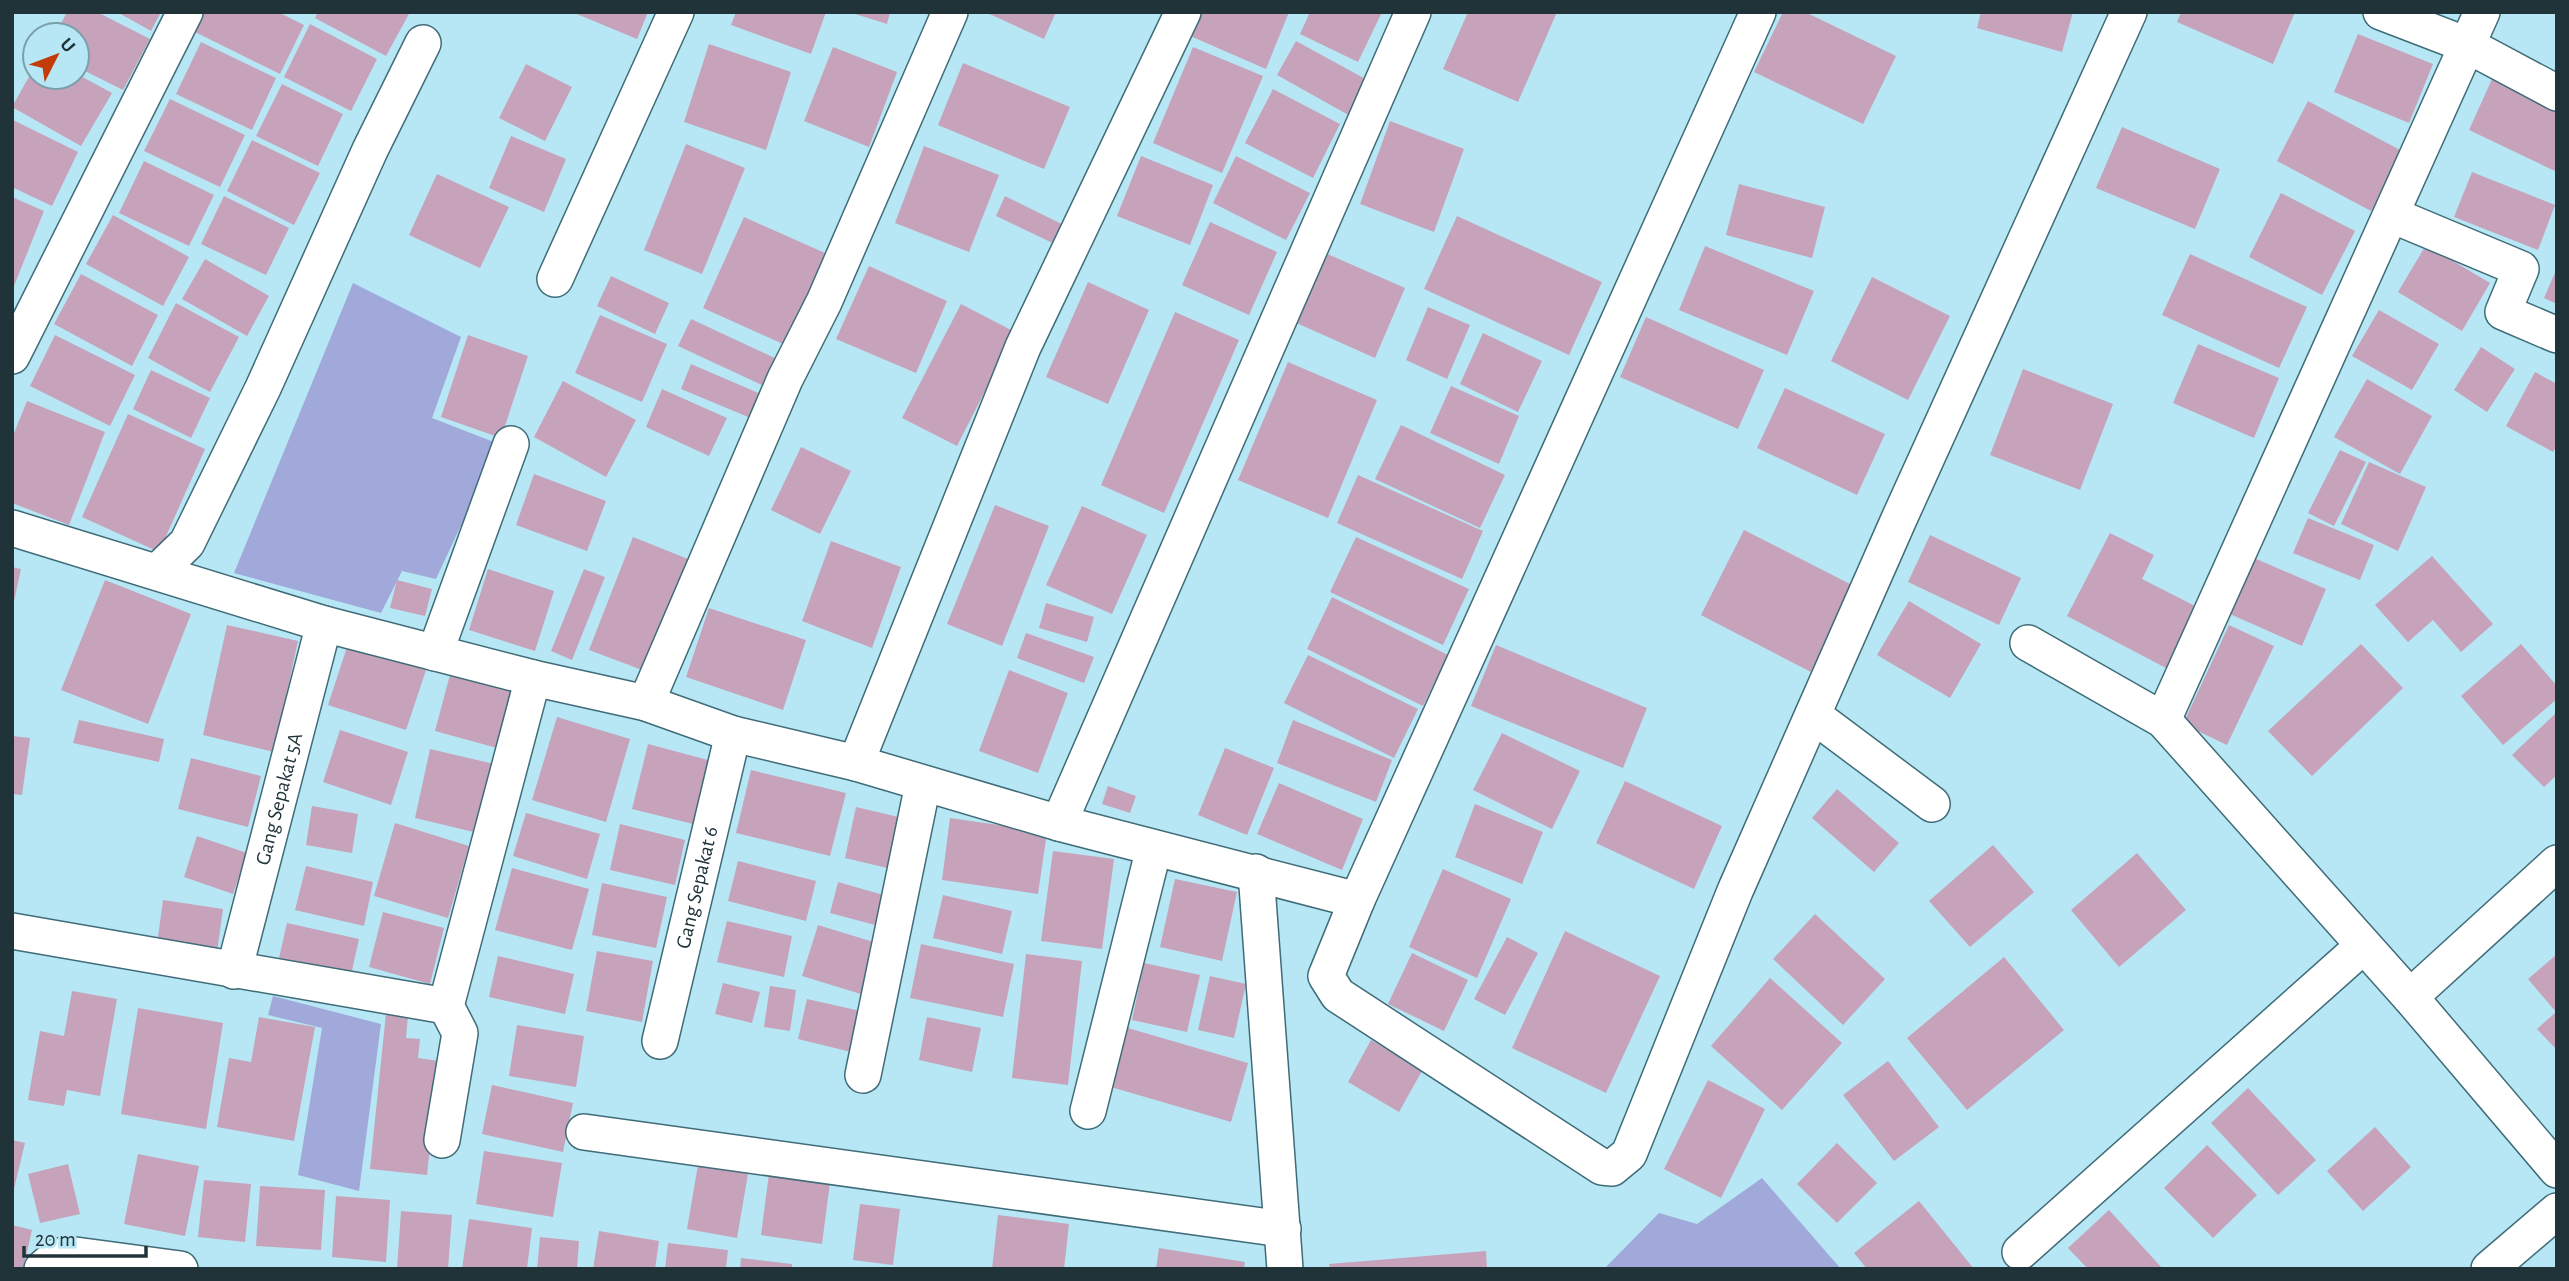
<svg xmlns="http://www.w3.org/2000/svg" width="2569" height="1281" font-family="'Alegreya Sans',sans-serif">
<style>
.green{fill:#a0a9d9}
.building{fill:#c6a3bb}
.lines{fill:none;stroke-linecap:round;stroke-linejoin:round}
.minor-casing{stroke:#3f6c78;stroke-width:38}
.minor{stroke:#fff;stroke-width:35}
.labels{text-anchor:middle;stroke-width:5;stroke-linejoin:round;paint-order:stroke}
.street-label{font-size:21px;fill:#203339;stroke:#b7e7f5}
</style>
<rect width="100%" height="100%" fill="#b7e7f5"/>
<!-- green -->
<path class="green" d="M353,283l108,54 -29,81 67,26 -63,135 -34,-8 -21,42 -147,-40z
M273,996l108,28 -22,167 -61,-16 24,-147 -54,-13z
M1762,1178l79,91h-237l55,-56 38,11z"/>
<!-- building -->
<path class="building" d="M67,12h30l53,27 -27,51 -46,-23v-32h-22z
M117,12h44l-10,19z
M195,12h83l26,13 -24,49 -93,-46z
M318,12h92l-24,44 -71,-38z
M572,12h76l-11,27z
M736,12h90l-15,42 -80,-29z
M849,12h41l-3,12z
M985,12h71l-12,27z
M1198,12h91l-23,57 -78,-34z
M1310,12h72l-24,50 -58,-28z
M1468,12h89l-39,90 -75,-33z
M1783,12h22l91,44 -33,68 -109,-52z
M1981,12h92l-11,40 -85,-24z
M2181,12h114l-22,52 -96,-42z
M310,24l67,35 -26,52 -67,-34z
M2358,34l75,30 -24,59 -75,-31z
M1296,41l75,41 -19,35 -75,-42z
M201,42l75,36 -24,52 -76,-36z
M709,44l82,28 -25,78 -82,-28z
M833,47l64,25 -28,75 -65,-26z
M1193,47l70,29 -41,97 -69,-30z
M963,63l107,44 -26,62 -106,-44z
M526,64l46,23 -27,54 -46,-23z
M35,66v11h42v-3l35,19 -31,53 -69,-39z
M2492,79l65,31v62l-88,-42z
M282,84l61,30 -25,52 -62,-30z
M1273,89l67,35 -27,54 -68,-35z
M170,99l75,36 -25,52 -76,-36z
M2308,101l94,50 -31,60 -94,-50z
M13,120l65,32 -26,54 -40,-19z
M1390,121l74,28 -30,83 -74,-28z
M2122,127l98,42 -25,60 -99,-41z
M511,136l55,23 -22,53 -55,-24z
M252,140l68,33 -26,52 -67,-34z
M686,144l59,24 -43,106 -58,-24z
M924,146l75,29 -30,77 -74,-29z
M1141,156l72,29 -23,60 -73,-29z
M1236,156l74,37 -24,47 -73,-37z
M144,161l70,34 -25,51 -70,-33z
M2472,172l83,33 -17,45 -84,-33z
M437,174l72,33 -29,61 -71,-33z
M1739,184l86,23 -13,51 -86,-23z
M2281,193l74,38 -33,64 -73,-38z
M224,196l65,32 -23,47 -65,-31z
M1005,196l69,34 -9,19 -69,-33z
M12,197l32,14 -32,80z
M113,215l76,42 -26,49 -77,-42z
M1457,216l145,66 -33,73 -145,-66z
M744,217l81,36 -40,92 -82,-37z
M1210,222l67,30 -28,63 -67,-30z
M2426,245l64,38 -28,48 -64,-39z
M1705,246l109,45 -27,64 -108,-45z
M1323,252l82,36 -30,70 -83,-37z
M2190,254l117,53 -28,61 -117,-53z
M205,259l64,37 -22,40 -65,-37z
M869,266l78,35 -31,72 -80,-34z
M2557,268v36l-13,-6z
M81,274l77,41 -26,51 -78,-42z
M611,276l58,27 -14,31 -58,-28z
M1872,277l78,39 -42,84 -77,-39z
M1088,282l61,28 -41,94 -62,-27z
M176,303l63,34 -29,55 -62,-34z
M961,304l54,28 -58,114 -55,-28z
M1428,307l42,18 -23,54 -41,-19z
M2379,310l60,34 -27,46 -60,-34z
M1175,312l64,28 -75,173 -63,-28z
M600,315l67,29 -25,58 -67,-29z
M1646,317l118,53 -26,59 -118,-52z
M691,319l88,41 -13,27 -88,-41z
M1483,333l59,28 -24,51 -58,-28z
M55,335l80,40 -25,51 -80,-40z
M468,335l60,21 -27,82 -60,-21z
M2198,344l81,34 -25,60 -81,-35z
M2481,347l34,22 -28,43 -33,-22z
M1288,362l89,38 -49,118 -90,-38z
M691,364l72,31 -10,24 -72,-30z
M2023,369l90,35 -33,86 -90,-35z
M151,370l59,28 -19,40 -58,-29z
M2535,372l22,12v61l-4,7 -47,-26z
M2367,379l65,37 -32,58 -66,-37z
M563,381l73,39 -30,57 -72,-40z
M1451,386l68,30 -20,48 -69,-31z
M1785,388l100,46 -28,61 -100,-47z
M662,389l65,29 -18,38 -63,-29z
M27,401l78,31 -36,93 -57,-22v-65z
M128,414l77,35 -46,103 -77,-35z
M1401,425l104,50 -25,53 -105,-49z
M801,447l50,24 -31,63 -49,-24z
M2340,450l26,12 -32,64 -26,-13z
M2369,462l57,25 -28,64 -57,-27z
M534,474l72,27 -19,50 -71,-26z
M1358,475l125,56 -21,48 -125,-56z
M995,505l54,21 -47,120 -55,-22z
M1082,506l65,29 -35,79 -66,-29z
M2308,518l66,27 -14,35 -67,-27z
M1744,530l110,56 -43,86 -110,-57z
M2110,533l44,22 -12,24 55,28 -31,61 -99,-52z
M1930,535l91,43 -22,47 -91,-43z
M633,537l55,22 -43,112 -56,-21z
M1356,537l113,52 -26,56 -113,-53z
M831,541l70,26 -29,81 -70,-27z
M2432,556l61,68 -32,28 -28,-32 -25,22 -33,-37z
M2254,558l72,31 -24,57 -72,-32z
M12,567l9,2 -8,37h-1z
M488,569l66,22 -19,60 -66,-21z
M584,569l21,8 -33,83 -21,-9z
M105,580l86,34 -43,110 -87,-34z
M397,580l35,9 -7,27 -35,-8z
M1332,597l116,58 -25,51 -116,-57z
M1909,601l72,43 -31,54 -73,-43z
M1046,603l48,14 -7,25 -48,-14z
M709,608l97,32 -23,70 -97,-33z
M227,625l71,16 -24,111 -71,-17z
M2229,625l45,21 -47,99 -44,-21z
M1026,633l68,24 -10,26 -67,-25z
M348,644l78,26 -20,60 -78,-25z
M2361,644l42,44 -91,88 -44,-45z
M2521,644l36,42v13l-54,46 -42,-49z
M1496,645l151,63 -24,60 -152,-62z
M1308,655l110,54 -24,49 -110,-55z
M1009,670l59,23 -30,80 -59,-22z
M451,671l62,17 -16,60 -62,-17z
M2557,712v63l-13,12 -32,-32z
M557,717l73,22 -24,83 -74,-22z
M79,720l85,19 -5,23 -86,-19z
M1293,720l99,40 -16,42 -99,-39z
M340,730l68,22 -17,53 -68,-23z
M1502,733l78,38 -28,58 -79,-39z
M12,736l18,2 -8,57 -10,-1z
M648,744l60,16 -15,64 -61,-15z
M1225,748l49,20 -27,67 -49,-20z
M430,749l64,15 -16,69 -63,-15z
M191,758l70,18 -13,51 -70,-18z
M751,770l95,23 -16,63 -94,-23z
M1625,781l97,45 -28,63 -98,-46z
M1279,783l84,36 -21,51 -85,-36z
M1108,786l28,10 -6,17 -28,-9z
M1837,789l62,54 -25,29 -62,-54z
M1475,804l68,28 -21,52 -67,-27z
M312,806l46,8 -6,39 -46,-8z
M856,807l51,12 -11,51 -51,-12z
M526,813l74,21 -13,45 -74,-23z
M950,818l97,14 -9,62 -96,-14z
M395,823l74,23 -21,72 -74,-22z
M620,824l65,16 -10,45 -65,-15z
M197,836l50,17 -14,41 -49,-17z
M1993,845l41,47 -64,55 -41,-46z
M1053,851l61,8 -12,90 -61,-8z
M2137,853l49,57 -67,57 -48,-57z
M738,861l78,20 -10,40 -78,-20z
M306,866l67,16 -9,44 -69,-16z
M512,868l77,21 -17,61 -77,-20z
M1443,869l68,30 -34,79 -68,-31z
M1175,879l62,13 -15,69 -62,-14z
M838,882l49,14 -8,30 -49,-13z
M602,883l65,14 -11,51 -64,-13z
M943,895l69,16 -10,43 -69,-16z
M163,900l60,9 -6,43 -60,-8z
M383,912l61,16 -14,56 -61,-17z
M1815,914l70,65 -42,46 -70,-66z
M727,921l65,15 -8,41 -67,-15z
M287,923l72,16 -8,36 -72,-17z
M818,925l62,19 -16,51 -62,-19z
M1565,931l95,45 -54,117 -94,-45z
M1507,937l31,16 -33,62 -31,-16z
M921,944l93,20 -11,53 -93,-19z
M597,951l56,10 -11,61 -56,-11z
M1412,953l56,27 -24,51 -56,-27z
M1026,954l56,7 -14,124 -56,-7z
M2557,954v96l-20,-21 19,-17 -28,-33z
M498,956l76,18 -9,40 -76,-17z
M2004,957l60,73 -97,80 -60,-72z
M1144,963l56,12 -13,57 -55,-12z
M1210,976l36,8 -12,54 -36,-8z
M1770,978l72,65 -60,67 -71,-64z
M723,983l37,9 -8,31 -37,-9z
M770,986l26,4 -6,41 -26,-4z
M72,991l45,8 -17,97 -33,-6 -3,16 -36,-6 12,-69 24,5z
M807,999l58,13 -10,41 -57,-14z
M138,1008l85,15 -17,106 -85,-15z
M386,1013l22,2 -2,23 14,1 -2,19 21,3 -12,114 -57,-6z
M259,1017l56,10 -21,114 -77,-14 12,-69 22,4z
M927,1017l54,11 -9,44 -53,-12z
M517,1025l67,11 -8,51 -67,-11z
M1121,1026l127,37 -17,59 -127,-37z
M1371,1040l52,29 -24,43 -51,-30z
M1888,1061l51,66 -45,34 -51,-66z
M1708,1080l57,29 -44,89 -57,-29z
M492,1085l81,18 -10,49 -81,-18z
M2248,1088l68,72 -38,35 -67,-72z
M2375,1127l36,40 -48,44 -36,-40z
M12,1140l13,3 -12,50h-1z
M1837,1143l40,40 -40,40 -40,-39z
M2207,1145l50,50 -44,43 -49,-50z
M484,1151l78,12 -9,54 -77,-13z
M138,1154l61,12 -14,70 -61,-12z
M699,1159l50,9 -12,70 -50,-9z
M68,1164l12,50 -40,9 -12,-49z
M770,1166l61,9 -9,69 -61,-9z
M204,1180l47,4 -6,58 -47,-5z
M260,1186l65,4 -4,60 -65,-4z
M336,1196l54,4 -4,62 -54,-5z
M1919,1201l55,68h-107l-13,-16z
M860,1204l40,5 -7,56 -40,-5z
M2109,1210l54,59h-75l-20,-21z
M401,1211l51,4 -4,54h-51z
M998,1215l71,9 -5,45h-72z
M469,1219l63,9 -5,41h-65z
M12,1225l20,5 -9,39h-11z
M599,1231l60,10 -4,28h-62z
M540,1237l39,4 -2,28h-40z
M668,1243l60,7 -2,19h-61z
M1159,1248l86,14 -1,7h-88z
M1486,1251l1,18h-157l-1,-5z
M741,1258l51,6v5h-52z"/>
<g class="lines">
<defs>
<g id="minor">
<path d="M1758,12l-401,888 -31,76 12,19 264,172 10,1 17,-14 106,-263 164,-372 230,-507"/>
<path d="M2381,12l86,33 90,48"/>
<path d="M2392,215l129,54 -18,43 54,23"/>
<path d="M555,279l121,-267"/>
<path d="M12,356l173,-344"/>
<path d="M12,528l312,96 209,54 113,25 87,31 123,29 203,60 298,77"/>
<path d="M157,572l30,-29 76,-155 107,-238 53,-107"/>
<path d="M2028,643l135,77 247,277 147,173"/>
<path d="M435,653l76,-209"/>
<path d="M646,703l139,-324 39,-77 126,-290"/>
<path d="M1813,715l119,89"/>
<path d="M2163,720l319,-708"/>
<path d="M856,763l167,-416 160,-335"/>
<path d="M1059,823l354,-811"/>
<path d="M1256,872l29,397"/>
<path d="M12,931l434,75"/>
<path id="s1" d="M234,971l90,-347"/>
<path d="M2410,997l147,-134"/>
<path d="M446,1006l87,-328"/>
<path id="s2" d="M660,1041l73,-307"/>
<path d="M863,1075l60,-291"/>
<path d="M1088,1111l66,-263"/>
<path d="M584,1132l699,97"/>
<path d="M442,1140l18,-107 -14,-27"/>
<path d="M2020,1252l342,-305"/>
<path d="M42,1269l14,-12 12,-3 112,15"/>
<path d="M2489,1269l68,-58"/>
</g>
</defs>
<!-- minor casing -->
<use href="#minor" class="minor-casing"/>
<!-- minor -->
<use href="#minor" class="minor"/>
</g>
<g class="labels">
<!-- street labels -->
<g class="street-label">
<text dy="7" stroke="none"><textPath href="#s1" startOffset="178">Gang Sepakat 5A</textPath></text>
<text dy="7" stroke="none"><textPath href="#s2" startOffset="158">Gang Sepakat 6</textPath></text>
</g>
</g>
<!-- border -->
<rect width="2569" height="1281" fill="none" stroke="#203339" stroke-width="28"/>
<!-- north arrow -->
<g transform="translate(56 56) rotate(48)"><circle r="33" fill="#b7e7f5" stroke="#7b9faa" stroke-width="2"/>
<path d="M0-5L12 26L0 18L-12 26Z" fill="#c33b09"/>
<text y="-10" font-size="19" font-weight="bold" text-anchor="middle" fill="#203339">U</text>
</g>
<!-- scale -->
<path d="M24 1246v10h122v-10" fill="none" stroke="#203339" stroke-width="3.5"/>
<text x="35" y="1246" font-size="21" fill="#203339" stroke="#b7e7f5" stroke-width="5" paint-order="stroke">20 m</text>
</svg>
